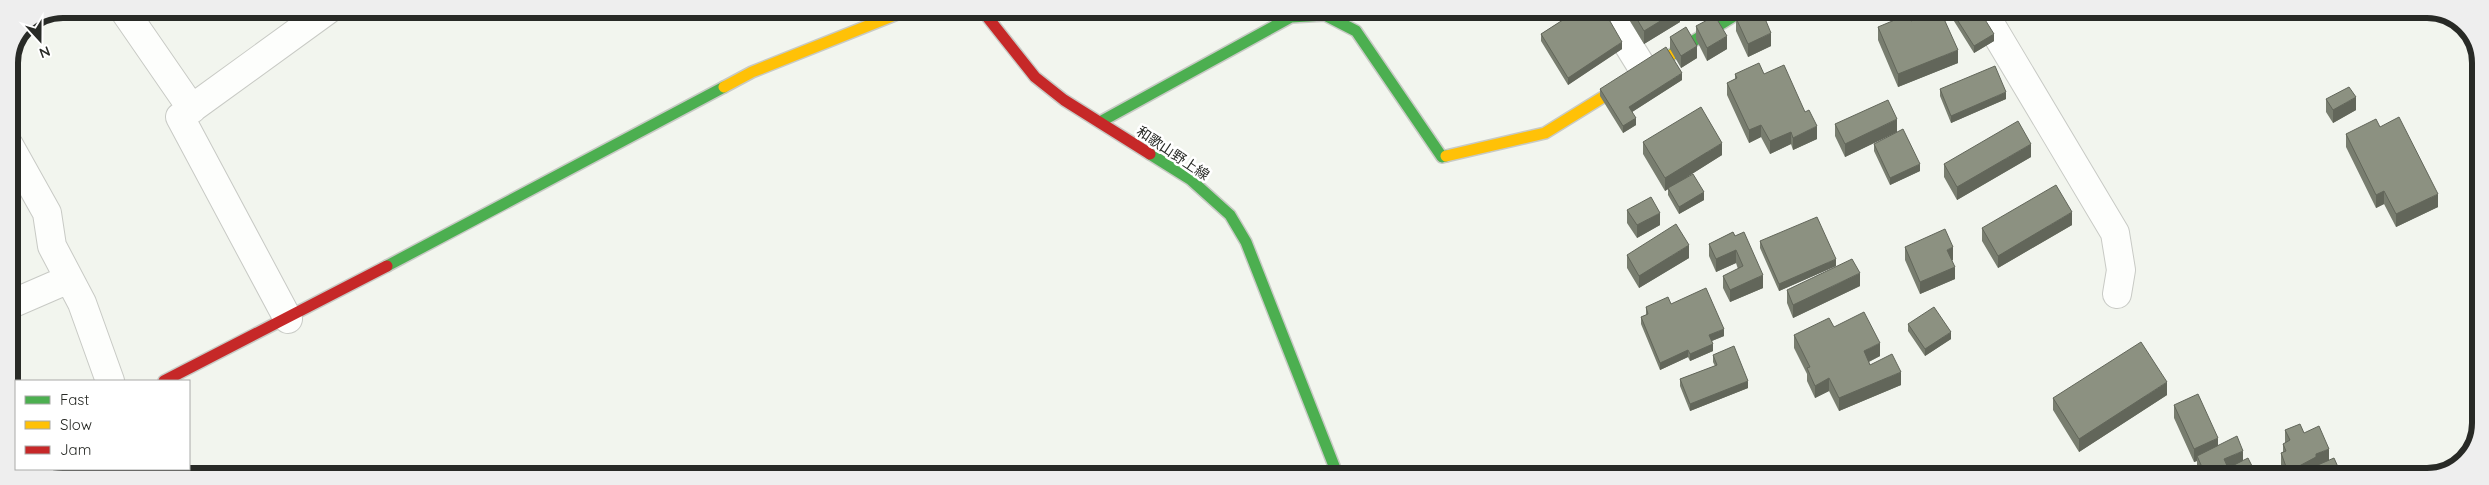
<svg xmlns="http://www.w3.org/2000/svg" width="2489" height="485" font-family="Quicksand,'Noto Sans JP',sans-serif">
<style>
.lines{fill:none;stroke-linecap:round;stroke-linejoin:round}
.street-casing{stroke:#c8cac5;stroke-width:30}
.fast-casing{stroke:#c8cac5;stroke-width:14}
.slow-casing{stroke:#c8cac5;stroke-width:14}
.jam-casing{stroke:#c8cac5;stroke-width:14}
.street{stroke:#fdfefc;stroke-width:28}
.fast{stroke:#4caf50;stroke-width:11}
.slow{stroke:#ffc107;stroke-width:11}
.jam{stroke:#c62828;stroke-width:11}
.wall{fill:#787d6f}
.shaded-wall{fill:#62665a}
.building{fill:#8c9181;stroke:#62665a}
.labels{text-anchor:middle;stroke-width:5;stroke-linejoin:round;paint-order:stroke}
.street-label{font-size:14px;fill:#282a26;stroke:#fff}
.rim{fill:none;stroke:#282a26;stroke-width:6}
</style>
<rect width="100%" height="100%" fill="#f2f5ee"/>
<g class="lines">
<defs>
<path id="street" d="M123,9l69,100
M1606,9l39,63
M1982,10l133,223 6,37 -4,24
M9,145l38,68 5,33 30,57 28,78
M9,305l60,-26
M288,319l-108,-202 149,-108
M60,469l3,6
M133,469l4,6"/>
<path id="fast" d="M1671,55l74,-46
M1100,122l191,-105 34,-2 31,16 86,126 4,-1
M1150,154l40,25 40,36 16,27 92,234
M387,266l337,-179"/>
<path id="slow" d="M724,87l28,-15 158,-63
M1446,156l99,-23 126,-78"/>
<path id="jam" d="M981,9l54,68 29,23 86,54
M164,381l223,-115"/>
</defs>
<!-- street casing -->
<use href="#street" class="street-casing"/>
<!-- fast casing -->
<use href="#fast" class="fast-casing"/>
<!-- slow casing -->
<use href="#slow" class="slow-casing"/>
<!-- jam casing -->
<use href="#jam" class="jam-casing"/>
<!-- street -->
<use href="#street" class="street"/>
<!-- fast -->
<use href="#fast" class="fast"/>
<!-- slow -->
<use href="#slow" class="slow"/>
<!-- jam -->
<use href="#jam" class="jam"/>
</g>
<!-- wall -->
<path class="wall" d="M1564,9l58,40 -54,36 -27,-44v-7l25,-16 -2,-2z
M1630,9h50v13l-36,22 -14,-23z
M1947,10h32l15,31 -20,12z
M1736,18l35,28 -23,11 -12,-26z
M1696,26l31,23 -20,12 -11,-22z
M1878,27l80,36 -60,24 -20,-47z
M1670,37l27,21 -16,10 -11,-19z
M1735,74h29l53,65 -24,11 -2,-6 -21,10 -9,-17 -12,6 -22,-48v-12l8,-4z
M1682,80l-50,32 4,13 -13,8 -23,-37v-7z
M1940,89l66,10 -55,24 -11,-27z
M2326,99l30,11 -23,13 -7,-11z
M1835,124l62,8 -52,25 -10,-21z
M2380,127l58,80 -42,20 -12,-23 -8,4 -30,-61v-13z
M1643,142l79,13 -35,22 17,23 -25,14 -11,-19v-6l-3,2 -22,-37z
M1874,144l46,27 -30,14 -16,-34z
M2031,157l-74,43 -13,-23v-13z
M1627,210l33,15 -23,13 -10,-15z
M2072,225l-74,43 -16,-27v-13z
M1733,232l30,56 -33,14 -7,-14v-12l15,-7 -2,-6 -20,9 -7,-16v-12z
M1760,241l76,25 -57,25 -19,-43z
M1905,247l48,13h-1l3,19 -35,15 -15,-34z
M1627,255l62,3 -50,30 -12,-20z
M1860,286l-67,32 -6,-15v-13z
M1671,304l53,32 -12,5 1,10 -23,10 -2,-4 -28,13 -19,-46v-7l5,-2v-8z
M1908,324l43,15 -26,17 -17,-25z
M1834,327l46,29 -11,6 1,3 31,20 -62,26 -10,-20 -14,7 -8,-17v-7l-13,-26v-13z
M1713,355l35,33 -58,23 -10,-25v-7l35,-13 -2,-4z
M2167,395l-88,57 -26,-42v-12z
M2174,405l44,40 25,16 14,15h-57l-3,-7v-8l-3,1 -20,-44z
M2285,430l19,3 38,43h-57l-4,-10v-13l2,-1v-8l2,-1z"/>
<!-- shaded-wall -->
<path class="shaded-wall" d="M1680,9v13l-36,22v-13z
M1771,33v13l-23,11v-13z
M1994,34v7l-20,12v-7z
M1727,36v13l-20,12v-13z
M1622,42v7l-54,36v-7z
M1697,46v12l-16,10v-12z
M1958,50v13l-60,24v-13z
M1682,73v7l-53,34v-7z
M2006,92v7l-55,24v-7z
M2356,97v13l-23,13v-13z
M1636,118v7l-13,8v-7z
M1897,119v13l-52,25v-13z
M1761,125v12l-12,6v-13z
M1817,126v13l-24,11v-12z
M1791,132v12l-21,10v-13z
M1722,143v12l-57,36v-13z
M2031,144v13l-74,43v-13z
M1920,164v7l-30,14v-7z
M2384,191v13l-8,4v-13z
M1704,192v8l-25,14v-7z
M2438,194v13l-42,20v-13z
M2072,212v13l-74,43v-12z
M1660,213v12l-23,13v-13z
M1689,245v13l-50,30v-12z
M1953,247v13l-6,3v-13z
M1736,250v13l-20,9v-13z
M1836,259v7l-57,25v-7z
M1955,267v12l-35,15v-12z
M1860,273v13l-67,32v-13z
M1763,275v13l-33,14v-12z
M1724,329v7l-15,6v-7z
M1951,332v7l-26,17v-7z
M1880,343v13l-16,8v-13z
M1713,344v7l-23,10v-7z
M1688,350v7l-28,13v-7z
M1901,372v13l-62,26v-13z
M1829,378v13l-14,7v-12z
M1748,381v7l-58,23v-7z
M2167,382v13l-88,57v-13z
M2218,438v13l-21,5v5l-3,1v-13z
M2329,449v13l-24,14h-17v-4l28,-18z
M2243,451v13l-19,8v-13z"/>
<!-- building -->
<path class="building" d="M1565,9h38l19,33 -54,36 -27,-44 28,-18z
M1631,9h49l-36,22z
M1755,9h6l10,24 -23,11 -12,-26z
M1938,10h2l18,40 -60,24 -20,-47 31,-13 2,7z
M1951,10h28l15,24 -20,12z
M1715,16l12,20 -20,12 -11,-22z
M1686,27l11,19 -16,10 -11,-19z
M1666,47l16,26 -53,34 7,11 -13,8 -23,-37z
M1759,63l5,11 20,-9 21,47 4,-2 8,16 -24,12 -2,-6 -21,9 -9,-16 -12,5 -22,-47 10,-5 -2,-4z
M1995,66l11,26 -55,24 -11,-27z
M2349,87l7,10 -23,13 -7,-11z
M1888,100l9,19 -52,25 -10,-20z
M1701,107l21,36 -57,35 -22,-36z
M2399,117l39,77 -42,20 -12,-23 -8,4 -30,-61 30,-15 4,8z
M2018,121l13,23 -74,43 -13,-23z
M1903,129l17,35 -30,14 -16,-34z
M1693,174l11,18 -25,15 -11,-19z
M2056,185l16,27 -74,44 -16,-28z
M1651,197l9,16 -23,12 -10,-15z
M1817,217l19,42 -57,25 -19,-43z
M1676,224l13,21 -50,31 -12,-21z
M1945,229l8,18 -6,3 8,17 -35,15 -15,-35z
M1733,232l2,4 9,-4 19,43 -33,15 -7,-14 20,-10 -7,-16 -20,9 -7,-15z
M1852,259l8,14 -67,32 -6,-15z
M1706,288l18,41 -15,6 4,9 -23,10 -2,-4 -28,13 -19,-46 7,-3 -2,-7 22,-10 3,7z
M1934,307l17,25 -26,17 -17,-25z
M1864,312l16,31 -16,8 6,14 22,-11 9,18 -62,26 -10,-20 -14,8 -8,-18 3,-1 -16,-32 35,-17 5,9z
M2141,342l26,40 -88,57 -26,-41z
M1734,346l14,35 -58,23 -10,-25 37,-14 -4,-10z
M2198,394l20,44 -24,11 -20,-44z
M2300,424l4,9 15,-7 10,23 -13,5v3l-28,15 -7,-19 5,-2 -3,-7 7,-4 -5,-10z
M2237,436l6,15 -19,8 4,9 20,-10 9,18h-51l-9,-20z
M2334,458l8,18h-50z"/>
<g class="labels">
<!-- street labels -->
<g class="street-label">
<text transform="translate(1173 153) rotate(34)" y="5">和歌山野上線</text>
</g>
</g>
<!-- crop -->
<path d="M0 0H2489V485H0ZM63 18H2427A45 45 0 0 1 2472 63V423A45 45 0 0 1 2427 468H63A45 45 0 0 1 18 423V63A45 45 0 0 1 63 18Z" fill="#eee" fill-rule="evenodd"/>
<path class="rim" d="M63 18H2427A45 45 0 0 1 2472 63V423A45 45 0 0 1 2427 468H63A45 45 0 0 1 18 423V63A45 45 0 0 1 63 18Z"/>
<!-- legend -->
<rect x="15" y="380" width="175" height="90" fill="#ffffff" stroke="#a9aaa8"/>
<rect x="25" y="396" width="25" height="8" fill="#4caf50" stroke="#a9aaa8"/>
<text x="60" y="405" font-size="15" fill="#282a26">Fast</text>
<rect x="25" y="421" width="25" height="8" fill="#ffc107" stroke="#a9aaa8"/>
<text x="60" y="430" font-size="15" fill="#282a26">Slow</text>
<rect x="25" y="446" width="25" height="8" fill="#c62828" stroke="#a9aaa8"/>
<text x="60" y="455" font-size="15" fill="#282a26">Jam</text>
<!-- north arrow -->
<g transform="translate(40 40) rotate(159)" stroke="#ffffff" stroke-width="4" paint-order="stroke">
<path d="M0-4L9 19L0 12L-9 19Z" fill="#282a26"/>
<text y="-8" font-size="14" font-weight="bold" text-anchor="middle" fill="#282a26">N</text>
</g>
</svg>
